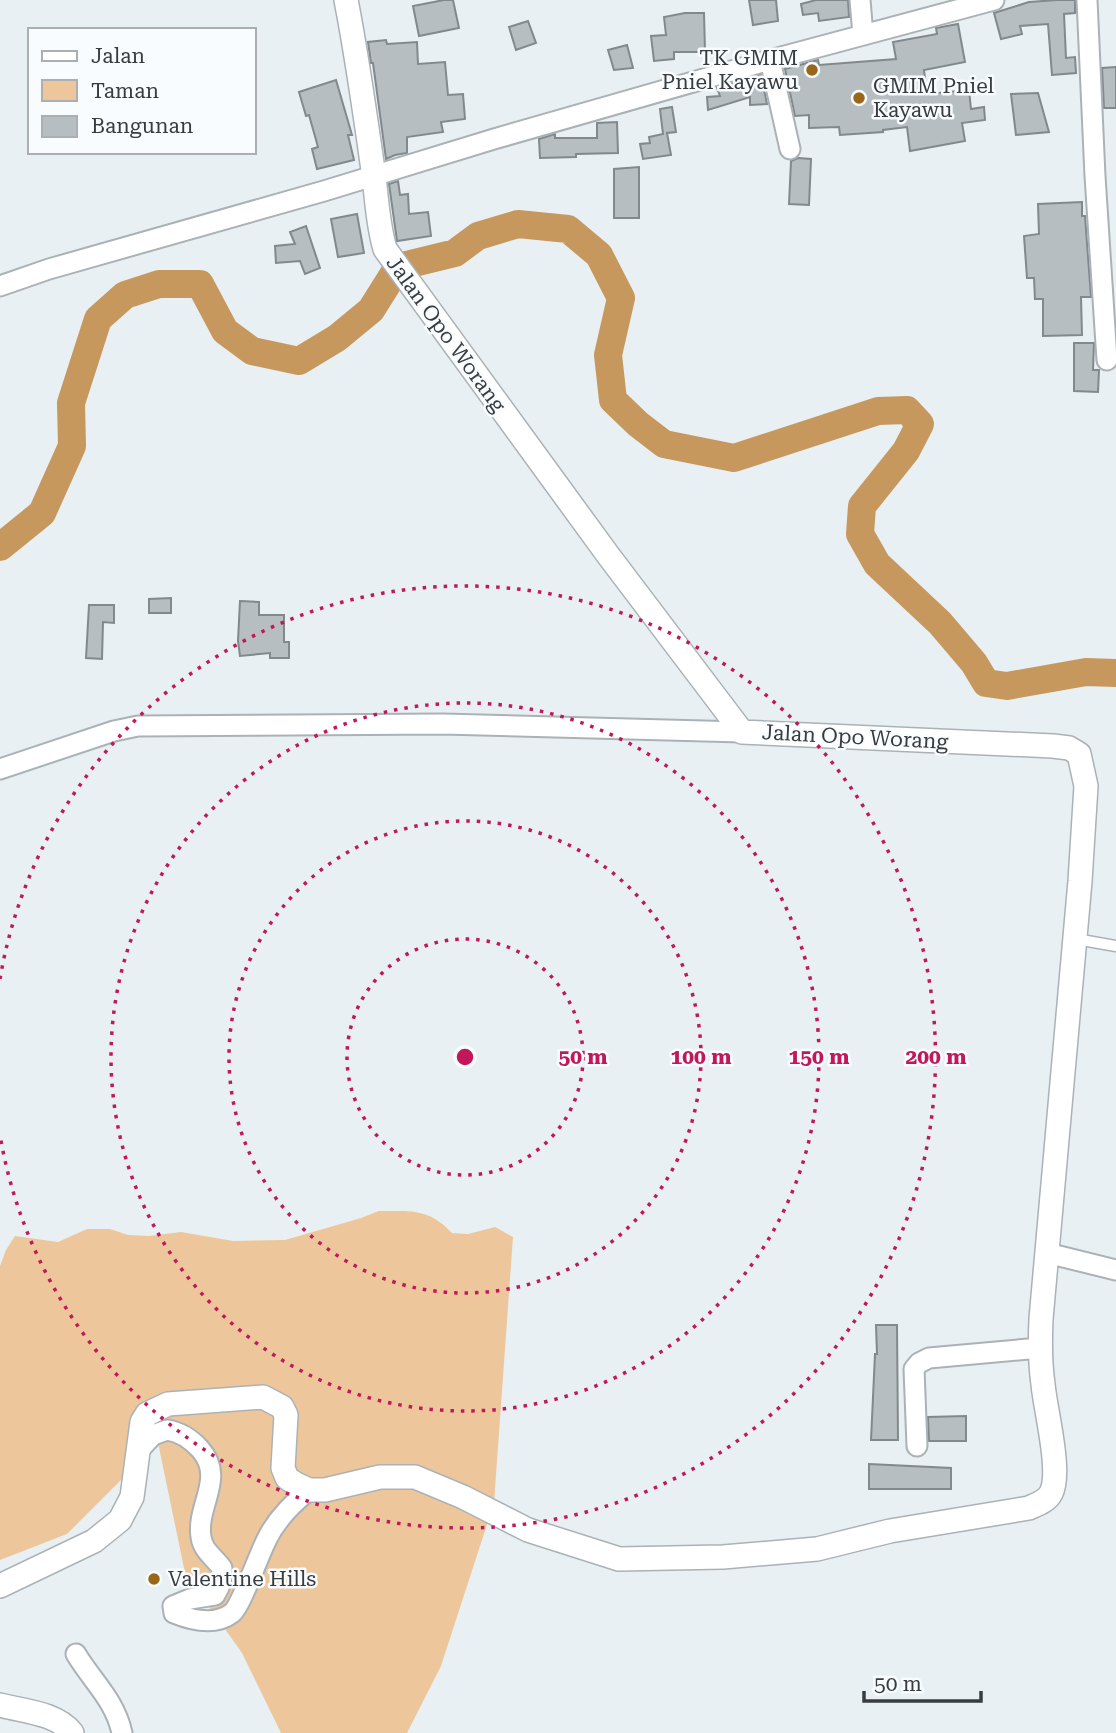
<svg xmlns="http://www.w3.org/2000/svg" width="1116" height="1733" font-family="'Roboto Serif',serif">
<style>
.green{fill:#edc79b}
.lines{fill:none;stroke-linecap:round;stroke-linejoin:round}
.river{stroke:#c7985e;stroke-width:28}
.building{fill:#b7bec1;stroke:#82898c;stroke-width:2}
.service-casing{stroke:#abb2b5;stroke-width:13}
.minor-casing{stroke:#abb2b5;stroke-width:23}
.tertiary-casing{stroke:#abb2b5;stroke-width:26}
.service{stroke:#fff;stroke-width:10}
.minor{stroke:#fff;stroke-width:19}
.tertiary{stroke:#fff;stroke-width:23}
.ring{fill:none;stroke:#c2185b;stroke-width:3.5;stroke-dasharray:3.5 7}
.poi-dot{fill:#99661a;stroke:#f8fcfe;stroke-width:2.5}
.labels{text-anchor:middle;stroke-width:5;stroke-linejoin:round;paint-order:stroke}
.poi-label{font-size:21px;fill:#393c3e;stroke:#f8fcfe;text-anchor:start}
.street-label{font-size:21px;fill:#393c3e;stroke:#f8fcfe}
.centre{fill:#c2185b;stroke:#f8fcfe;stroke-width:3.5}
.ring-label{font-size:21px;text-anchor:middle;font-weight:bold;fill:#c2185b;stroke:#f8fcfe;stroke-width:5;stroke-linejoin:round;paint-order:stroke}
</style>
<rect width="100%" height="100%" fill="#e8f0f3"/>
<!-- green -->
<path class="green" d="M379,1211c32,0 50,-3 73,22l16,1 27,-7 18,10 -19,266 -53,163 -34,67h-126l-39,-80 -57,-80 -36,-174 -16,69 -66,66 -67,26v-294l6,-16 9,-14 43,6 29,-13h23l18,6 21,1 32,-4 52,9 52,-1 76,-22z"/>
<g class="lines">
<!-- river -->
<path class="river" d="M0,547l42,-34 30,-67 -1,-43 27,-84 27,-24 34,-11h41l25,47 27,20 47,10 38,-23 34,-28 27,-43 57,-14 23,-17 40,-12 50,5 31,26 22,43 -13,57 5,45 25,24 26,20 70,14 144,-47 29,-1 13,14 -14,27 -44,55 -2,28 17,30 63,59 34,40 12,20 21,3 79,-14 30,1"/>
</g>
<!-- building -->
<path class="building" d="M444,0h9l6,28 -40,8 -6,-30z
M749,0h27l2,21 -25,4z
M816,0h32l1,17 -30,4 -1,-8 -15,2 -2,-11z
M1057,0h18v13l-11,1 2,44 9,-1 1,16 -24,2 -4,-51 -28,2 2,8 -21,5 -7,-26 35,-11z
M685,13h19l1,39h-31v7l-20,2 -3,-25 15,-1 -2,-18z
M528,21l8,22 -20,7 -7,-23z
M958,24l7,38 -41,8 3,24 42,-4 2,19 13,-2 1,13 -23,3 3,18 -55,10 -3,-24 -24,3v2l-43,3 -1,-8 -30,1v-13l-14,1 -10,-47 33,-9 1,5 77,-6 -3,-17 44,-8 -1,-6z
M386,40l1,4 30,-2 1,22 27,-2 3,33 15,-1 2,25 -24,3 2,10 -36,5v16l-12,2 -9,4 -13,-96h-2l-3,-21z
M627,45l6,23 -19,2 -6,-20z
M1116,67v41h-12l-2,-40z
M761,75l6,29 -17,1v-8l-42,13 -1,-13 13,-1 -3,-8z
M336,80l16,55h-4l6,25 -37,9 -5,-20 6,-2 -9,-32 -3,1 -7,-24z
M1038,93l11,39 -33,3 -5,-41z
M672,107l4,25 -9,1 4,22 -28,4 -3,-15 10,-1 -1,-6 14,-3 -3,-25z
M617,122l1,31 -42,1v3l-36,1 -1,-19 16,-5v4h42v-15z
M798,158l13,1 -2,46 -20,-1 2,-43z
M639,167v51h-25v-49z
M398,181l2,14 8,-1 1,20 19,-2 3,24 -34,5 -8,-57z
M1082,202v14h3l6,81h-10l1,38 -39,1v-37h-8l-1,-21h-7l-3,-42 15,-2 -1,-30z
M357,214l7,39 -26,4 -7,-38z
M306,226l14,42 -15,6 -5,-13 -24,2 -1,-17 20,-2 -5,-12z
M1074,343h20l-1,27h6l-1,22 -24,-1z
M171,598v15h-22v-14z
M240,601l19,1v13h25v27h5v16h-19v-5l-30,3 -2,-15z
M89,605h25v18l-11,-1 -1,37 -16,-1z
M876,1325h21l1,115h-27l4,-86h2z
M966,1416v25h-37l-1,-24z
M869,1464l82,4v21h-82z"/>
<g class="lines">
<defs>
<path id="service" d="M1076,939l40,7"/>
<path id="minor" d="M860,0l3,35
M1087,0l8,176 12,184
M770,60l20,89
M0,286l49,-17 275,-78 170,-52 276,-79 224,-60
M0,769l114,-38 24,-5 305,-2 299,8
M1047,1253l69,17
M917,1446l-3,-77 5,-6 10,-5 111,-10
M139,1450l14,-15 14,-5c13,2 24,9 33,19 26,29 -4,56 1,88 2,14 13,20 21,31 0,11 -1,18 -7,27l-25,4 -17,7 1,7c17,7 41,13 58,0 9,-7 27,-59 35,-74 9,-19 26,-36 42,-49
M76,1654c16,27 39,46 46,79"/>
<path id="tertiary" d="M0,1586l94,-45 26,-21 12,-23 10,-75 5,-8 21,-10 95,-7 19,10 4,8 -3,53 4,10 9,6 13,6h16l55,-13h35l48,20 65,33 91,29 104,-2 94,-8 73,-18 139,-23c9,-4 18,-7 22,-15 11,-21 -6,-84 -8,-109 -3,-21 -3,-43 -2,-65l39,-438 6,-95 -7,-32 -10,-6 -16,-2 -311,-14 -134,-177 -223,-306c-8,-27 -8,-52 -12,-79 -8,-57 -16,-114 -27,-170
M0,1705c23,6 57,8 72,28"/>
</defs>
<!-- service casing -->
<use href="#service" class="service-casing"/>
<!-- minor casing -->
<use href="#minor" class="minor-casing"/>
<!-- tertiary casing -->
<use href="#tertiary" class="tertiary-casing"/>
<!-- service -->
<use href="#service" class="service"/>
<!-- minor -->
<use href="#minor" class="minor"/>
<!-- tertiary -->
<use href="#tertiary" class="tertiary"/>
</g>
<!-- distance rings -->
<g class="ring">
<circle cx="465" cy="1057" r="118"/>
<circle cx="465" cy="1057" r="236"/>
<circle cx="465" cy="1057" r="354"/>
<path d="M0 979A471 471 0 1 1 0 1135"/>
</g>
<!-- markers -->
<g class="poi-dot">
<circle cx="812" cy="70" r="7"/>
<circle cx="859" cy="98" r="7"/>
<circle cx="154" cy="1579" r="7"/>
</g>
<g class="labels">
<!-- poi labels -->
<g class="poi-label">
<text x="798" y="65" text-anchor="end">TK GMIM<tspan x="798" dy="24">Pniel Kayawu</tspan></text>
<text x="873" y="93">GMIM Pniel<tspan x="873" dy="24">Kayawu</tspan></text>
<text x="168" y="1586">Valentine Hills</text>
</g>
<!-- street labels -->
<g class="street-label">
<text transform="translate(446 334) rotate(54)" y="7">Jalan Opo Worang</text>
<text transform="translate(855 737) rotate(3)" y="7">Jalan Opo Worang</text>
</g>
</g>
<circle cx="465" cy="1057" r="10" class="centre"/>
<g class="ring-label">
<text x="583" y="1064">50 m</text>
<text x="701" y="1064">100 m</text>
<text x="819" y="1064">150 m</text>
<text x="936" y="1064">200 m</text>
</g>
<!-- legend -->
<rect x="28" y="28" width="228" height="126" fill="#f8fcfe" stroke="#acafb1" stroke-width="2"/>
<rect x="42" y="51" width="35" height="10" fill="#ffffff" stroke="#acafb1" stroke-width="2"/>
<text x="91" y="63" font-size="21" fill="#393c3e">Jalan</text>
<rect x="42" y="80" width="35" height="21" fill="#edc79b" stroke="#acafb1" stroke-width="2"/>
<text x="91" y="98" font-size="21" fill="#393c3e">Taman</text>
<rect x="42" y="116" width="35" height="21" fill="#b7bec1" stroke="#acafb1" stroke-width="2"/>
<text x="91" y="133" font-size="21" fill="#393c3e">Bangunan</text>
<!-- scale -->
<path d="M864 1691v10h117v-10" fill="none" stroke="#393c3e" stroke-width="3.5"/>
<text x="874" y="1691" font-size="21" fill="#393c3e" stroke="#f8fcfe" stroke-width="5" paint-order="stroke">50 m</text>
</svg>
